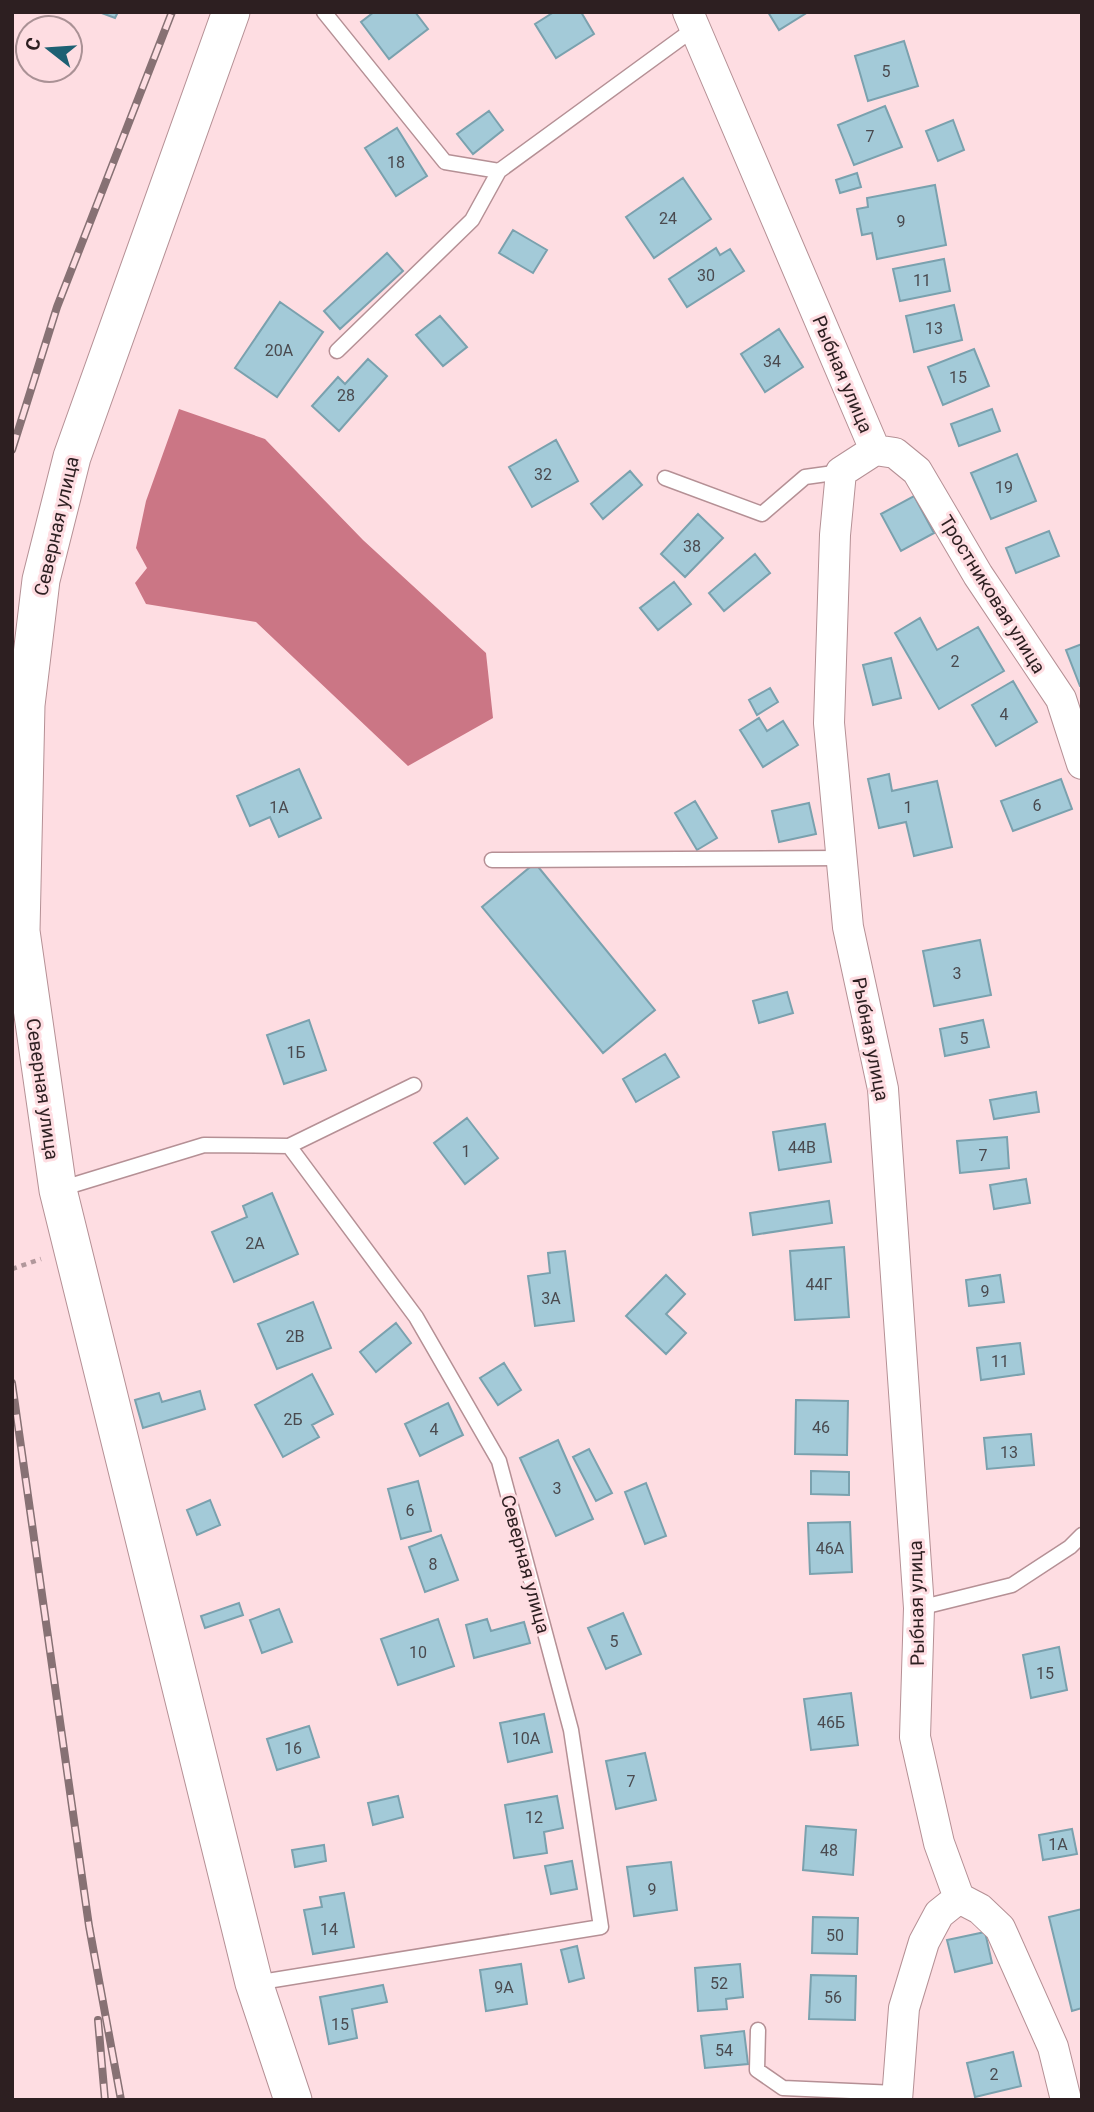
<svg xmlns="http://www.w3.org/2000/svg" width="1094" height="2112" font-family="Roboto,sans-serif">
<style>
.water{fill:#cb7685}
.building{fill:#a3cad8;stroke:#7aa1ae;stroke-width:2}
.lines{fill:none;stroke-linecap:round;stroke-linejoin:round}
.service-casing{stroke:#b59095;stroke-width:17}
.minor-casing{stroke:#b59095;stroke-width:32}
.tertiary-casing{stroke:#b59095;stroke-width:39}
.path{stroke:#b1979b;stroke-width:4.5;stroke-dasharray:5 5;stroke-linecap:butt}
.service{stroke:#fff;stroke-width:14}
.minor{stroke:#fff;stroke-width:30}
.tertiary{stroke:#fff;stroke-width:37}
.rail-casing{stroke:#877174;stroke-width:8}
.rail{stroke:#fedde2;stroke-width:5;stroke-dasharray:16;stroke-linecap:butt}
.labels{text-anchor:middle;stroke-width:6;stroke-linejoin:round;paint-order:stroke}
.number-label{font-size:16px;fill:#4a4a4f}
.street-label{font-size:19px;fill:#2d1f21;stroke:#fedde2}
</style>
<rect width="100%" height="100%" fill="#fedde2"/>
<!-- water -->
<path class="water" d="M179,409l86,30 98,101 123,113 7,65 -85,48 -152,-144 -110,-18 -11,-21 12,-15 -11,-20 10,-47z"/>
<!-- building -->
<path class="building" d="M99,12h19l-3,6z
M374,12h41l13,17 -39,30 -28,-37z
M554,12h27l13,22 -38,24 -21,-34z
M768,12h40l-29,18z
M904,41l14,45 -50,15 -13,-45z
M885,106l17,41 -48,18 -16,-40z
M489,111l14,19 -30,24 -16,-20z
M953,120l11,30 -26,11 -12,-30z
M397,128l30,48 -31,20 -31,-48z
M857,173l4,14 -21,6 -4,-13z
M683,178l28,41 -57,39 -28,-41z
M935,185l11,60 -69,14 -5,-26 -10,2 -5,-26 11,-2 -1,-9z
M513,230l34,20 -14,23 -34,-20z
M716,248l4,7 10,-6 14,22 -57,36 -18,-28z
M387,253l16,18 -63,58 -16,-18z
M944,259l6,32 -50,10 -7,-32z
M280,302l43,30 -46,65 -42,-29z
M954,305l8,35 -48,12 -8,-36z
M440,316l27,31 -24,19 -27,-31z
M779,329l24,38 -38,25 -24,-38z
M974,349l15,37 -46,19 -15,-38z
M368,359l19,17 -48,55 -27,-25 26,-29 7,7z
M992,409l8,22 -41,15 -8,-22z
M556,440l22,41 -46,26 -23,-40z
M1017,454l19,47 -45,18 -20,-46z
M630,471l12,14 -39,34 -12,-15z
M914,496l20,37 -33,18 -20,-37z
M698,514l25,24 -38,39 -24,-23z
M1049,531l10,25 -43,17 -10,-25z
M755,554l15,19 -46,38 -15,-18z
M674,582l17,22 -33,26 -18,-22z
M920,618l17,32 41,-23 26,44 -65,38 -44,-76z
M1082,644v42h-2l-14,-36z
M891,658l10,40 -28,7 -10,-40z
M1013,681l24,41 -41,24 -24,-41z
M770,688l8,14 -21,13 -8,-15z
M759,718l8,13 16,-10 15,24 -35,22 -23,-37z
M299,769l22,49 -42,19 -9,-20 -20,9 -13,-30z
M889,774l3,17 45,-10 15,66 -38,9 -8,-34 -27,6 -11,-49z
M1061,779l11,30 -59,22 -12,-30z
M695,801l22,37 -20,12 -22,-37z
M809,803l7,31 -37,8 -7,-31z
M535,863l120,147 -52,43 -121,-146z
M980,940l11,55 -57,11 -11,-55z
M787,992l6,21 -34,10 -6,-22z
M309,1020l17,50 -42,14 -17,-49z
M983,1020l6,27 -44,9 -5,-27z
M665,1054l14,23 -43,25 -13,-23z
M1036,1092l3,20 -45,7 -4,-19z
M467,1118l31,40 -33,26 -31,-41z
M825,1124l6,38 -52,8 -6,-38z
M1007,1137l2,31 -49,5 -3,-32z
M1026,1179l4,24 -36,6 -4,-24z
M272,1193l26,61 -64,28 -22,-50 35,-15 -4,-11z
M829,1201l3,22 -79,12 -3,-22z
M844,1247l5,70 -54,3 -5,-69z
M565,1251l9,70 -39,5 -7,-50 22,-3 -2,-20z
M666,1275l19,19 -19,20 20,19 -20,21 -40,-38z
M1000,1275l4,27 -35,4 -3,-26z
M313,1302l18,46 -54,21 -19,-45z
M396,1323l15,20 -35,29 -16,-20z
M1020,1343l4,31 -43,6 -4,-32z
M504,1363l17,27 -23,15 -18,-27z
M312,1374l21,40 -21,11 7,12 -36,20 -28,-52z
M200,1391l5,18 -62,19 -8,-28 24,-7 3,9z
M796,1400l52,1 -1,54 -52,-1z
M448,1403l15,32 -43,21 -15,-32z
M1031,1434l3,31 -47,4 -3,-31z
M558,1440l35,79 -37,17 -36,-78z
M589,1449l23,44 -16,8 -23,-44z
M811,1471l38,1v23l-38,-1z
M418,1481l13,50 -30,8 -13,-50z
M646,1483l20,53 -21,8 -20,-52z
M210,1500l10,25 -23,10 -10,-25z
M850,1522l2,50 -42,2 -2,-51z
M441,1535l17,45 -33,12 -16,-45z
M239,1603l4,12 -38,13 -4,-12z
M279,1609l13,33 -30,11 -12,-33z
M623,1613l18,41 -35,15 -18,-41z
M438,1619l16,47 -56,19 -17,-46z
M487,1619l4,12 33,-9 6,21 -56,15 -8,-33z
M1059,1647l8,43 -36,8 -8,-43z
M851,1693l7,52 -47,5 -7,-51z
M544,1714l8,38 -44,10 -8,-39z
M309,1726l10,31 -42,13 -10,-31z
M645,1753l11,47 -40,9 -10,-48z
M398,1796l5,21 -30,8 -5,-22z
M557,1796l6,32 -19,4 3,21 -33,5 -9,-53z
M806,1826l50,4 -3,45 -50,-5z
M1072,1829l5,25 -34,6 -4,-25z
M324,1845l2,16 -31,6 -3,-17z
M572,1861l5,28 -26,5 -6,-28z
M671,1862l6,48 -43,6 -7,-49z
M344,1893l10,54 -41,7 -9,-44 18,-3 -2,-10z
M1082,1909v99l-10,3 -23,-94z
M813,1917l45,1 -1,36 -45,-1z
M985,1932l7,31 -37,9 -8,-32z
M577,1946l7,32 -15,4 -8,-32z
M521,1964l6,40 -41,7 -6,-41z
M740,1964l3,33 -17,2 1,10 -29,2 -3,-43z
M811,1975l45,1 -1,44 -46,-1z
M383,1985l4,17 -35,7 5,29 -28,6 -9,-47z
M744,2031l4,33 -43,4 -4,-32z
M1013,2052l8,34 -46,11 -8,-34z"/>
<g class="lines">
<defs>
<path id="service" d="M324,12l121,150 54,9 196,-143
M337,351l135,-131 27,-49
M665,478l97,36 43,-37 36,-5
M492,860l349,-2
M289,1146l125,-61
M60,1189l144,-44 85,1 127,171 83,144 72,269 30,197 -346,56
M919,1608l93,-23 58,-38 12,-12
M758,2030l-1,40 26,18 113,5"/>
<path id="minor" d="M688,12l187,438 -34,22 -6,63 -6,188 19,204 35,162 36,519 -4,129 24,106 20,55 -20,16 -15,28 -20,66 -7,92
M875,450l20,3 22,18 61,104 83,124 21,65
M959,1898l21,11 20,19 53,119 13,53"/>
<path id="tertiary" d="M231,12l-159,445 -31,123 -15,125 -5,226 37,259 196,793 39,117"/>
</defs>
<!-- service casing -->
<use href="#service" class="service-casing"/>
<!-- minor casing -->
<use href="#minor" class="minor-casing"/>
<!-- tertiary casing -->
<use href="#tertiary" class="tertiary-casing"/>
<!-- path -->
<path class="path" d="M12,1269l29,-10"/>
<!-- service -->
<use href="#service" class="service"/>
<!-- minor -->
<use href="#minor" class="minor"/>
<!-- tertiary -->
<use href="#tertiary" class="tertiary"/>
<defs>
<path id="rail" d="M12,450l45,-143 115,-295
M12,1383l77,543 32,174
M98,2020l7,80"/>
</defs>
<!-- rail casing -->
<use href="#rail" class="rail-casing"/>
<!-- rail -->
<use href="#rail" class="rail"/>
</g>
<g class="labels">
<!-- number labels -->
<g class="number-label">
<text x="886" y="77">5</text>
<text x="870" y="142">7</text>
<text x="396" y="168">18</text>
<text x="668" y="224">24</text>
<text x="901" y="227">9</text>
<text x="706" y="281">30</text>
<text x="922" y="286">11</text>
<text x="934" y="334">13</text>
<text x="279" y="356">20А</text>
<text x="772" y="367">34</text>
<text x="958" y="383">15</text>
<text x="346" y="401">28</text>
<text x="543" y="480">32</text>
<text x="1004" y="493">19</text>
<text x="692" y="552">38</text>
<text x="955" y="667">2</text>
<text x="1004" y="720">4</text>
<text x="1037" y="811">6</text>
<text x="279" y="813">1А</text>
<text x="908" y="813">1</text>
<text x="957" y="979">3</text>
<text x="964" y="1044">5</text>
<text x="296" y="1058">1Б</text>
<text x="802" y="1153">44В</text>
<text x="466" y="1157">1</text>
<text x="983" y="1161">7</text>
<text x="255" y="1249">2А</text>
<text x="819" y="1290">44Г</text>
<text x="985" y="1297">9</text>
<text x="551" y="1304">3А</text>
<text x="295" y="1342">2В</text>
<text x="1000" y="1367">11</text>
<text x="293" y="1425">2Б</text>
<text x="821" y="1433">46</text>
<text x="434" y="1435">4</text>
<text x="1009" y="1458">13</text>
<text x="557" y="1494">3</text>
<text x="410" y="1516">6</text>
<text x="830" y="1554">46А</text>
<text x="433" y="1570">8</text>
<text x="614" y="1647">5</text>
<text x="418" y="1658">10</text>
<text x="1045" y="1679">15</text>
<text x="831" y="1728">46Б</text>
<text x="526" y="1744">10А</text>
<text x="293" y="1754">16</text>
<text x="631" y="1787">7</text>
<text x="534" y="1823">12</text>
<text x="1058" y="1850">1А</text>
<text x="829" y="1856">48</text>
<text x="652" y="1895">9</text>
<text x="329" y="1935">14</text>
<text x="835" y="1941">50</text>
<text x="719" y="1989">52</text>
<text x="504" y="1993">9А</text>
<text x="833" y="2003">56</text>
<text x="340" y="2030">15</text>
<text x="724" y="2056">54</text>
<text x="994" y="2080">2</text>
</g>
<!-- street labels -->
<g class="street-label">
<text transform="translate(843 374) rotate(67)" y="7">Рыбная улица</text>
<text transform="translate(56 526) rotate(-77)" y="7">Северная улица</text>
<text transform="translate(993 594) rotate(58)" y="7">Тростниковая улица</text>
<text transform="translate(871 1039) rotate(79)" y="7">Рыбная улица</text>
<text transform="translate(43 1089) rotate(82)" y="7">Северная улица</text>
<text transform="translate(526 1564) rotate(75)" y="7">Северная улица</text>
<text transform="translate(916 1603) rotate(-91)" y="7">Рыбная улица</text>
</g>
</g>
<!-- border -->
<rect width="1094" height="2112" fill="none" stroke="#2d1f21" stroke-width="28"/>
<!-- north arrow -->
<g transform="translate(49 49) rotate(287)"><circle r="33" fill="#fedde2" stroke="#aa9195" stroke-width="2"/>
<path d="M0-5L12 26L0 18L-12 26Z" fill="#1d6073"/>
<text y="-10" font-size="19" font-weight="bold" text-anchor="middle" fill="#2d1f21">С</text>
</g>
</svg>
